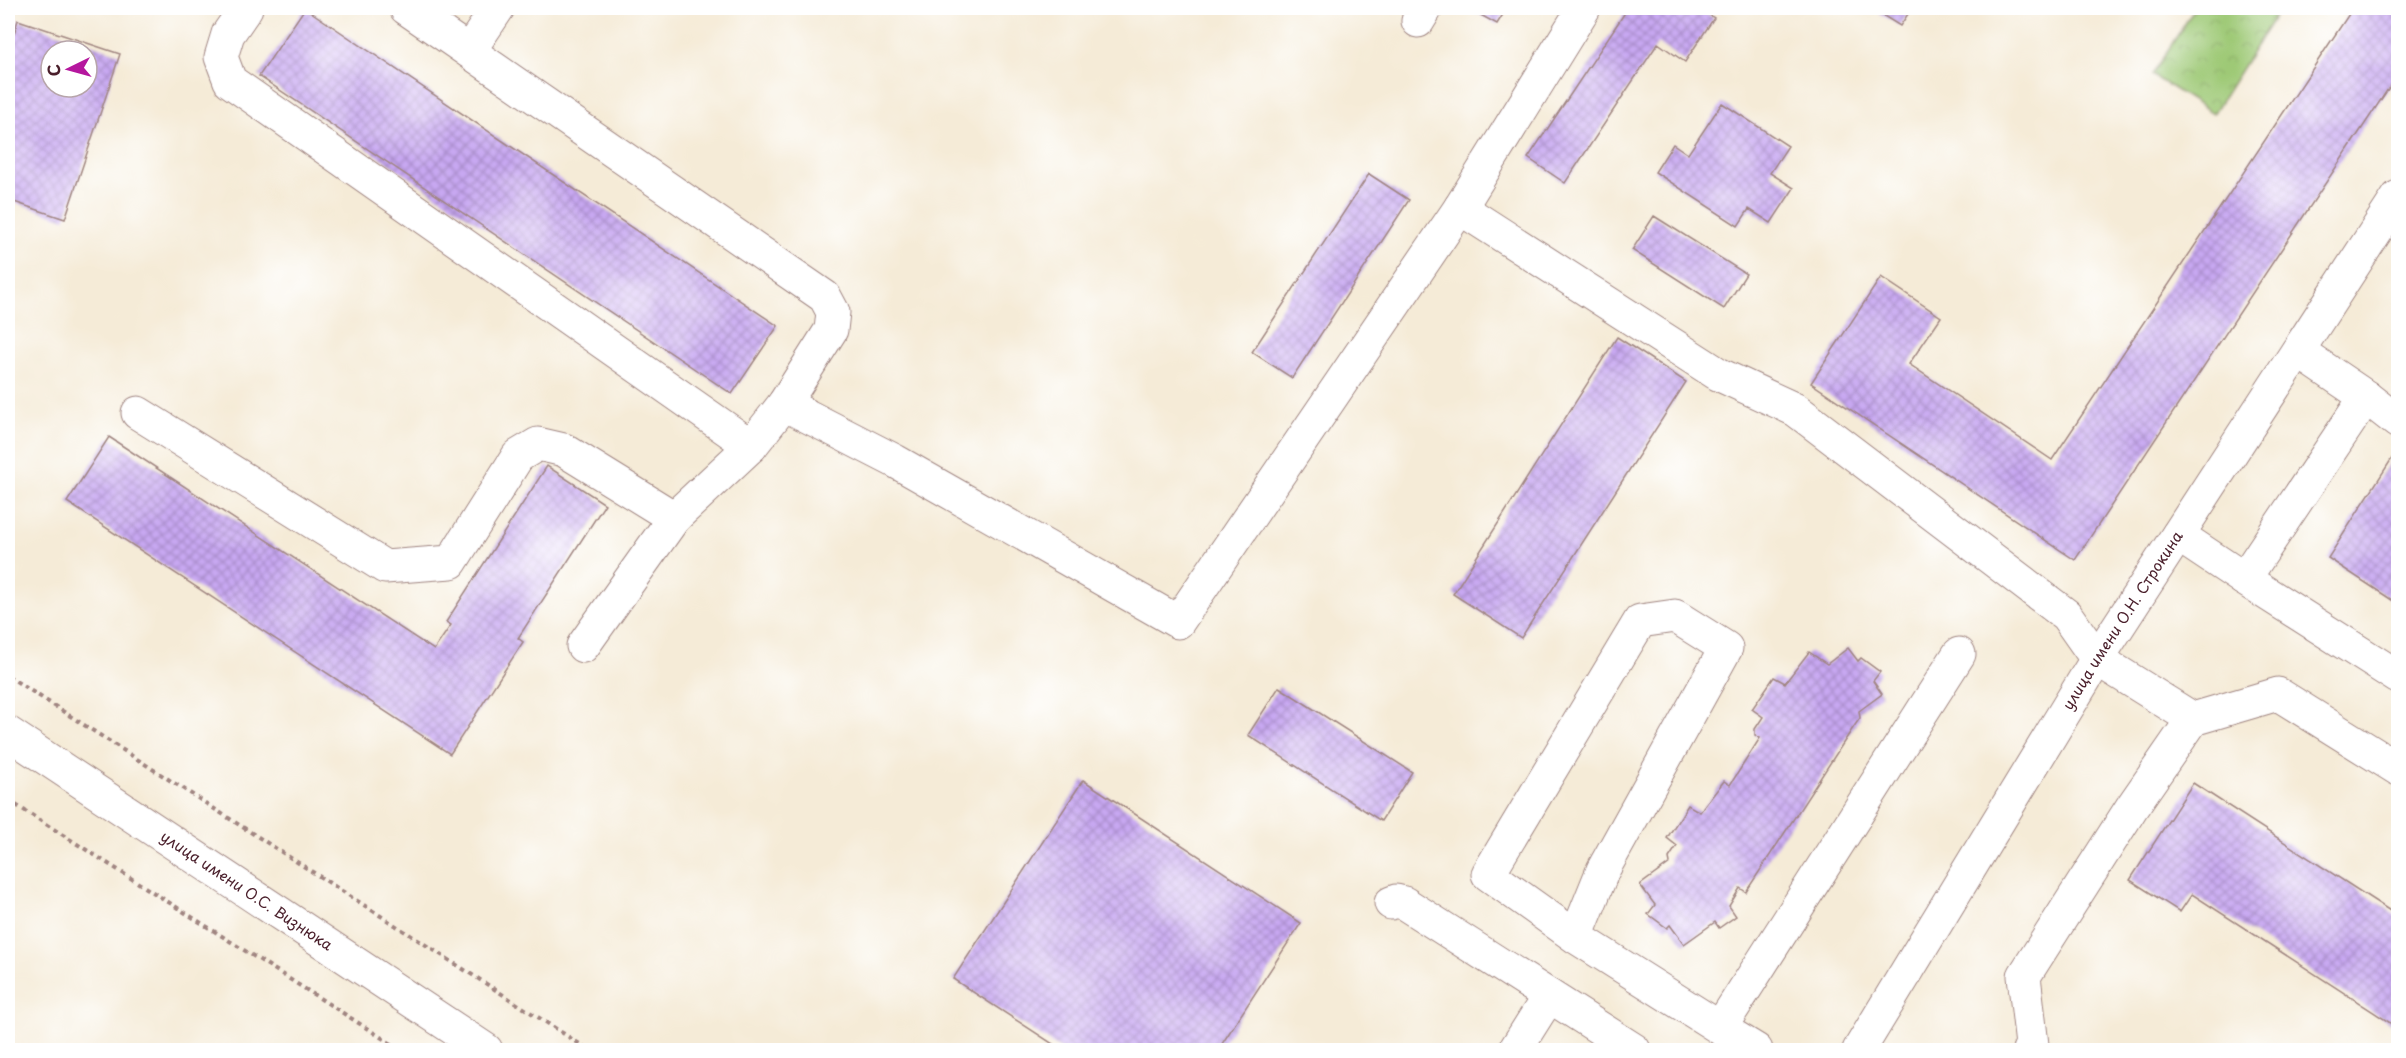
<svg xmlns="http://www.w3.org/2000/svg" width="2406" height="1058" font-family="'Playpen Sans',sans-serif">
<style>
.park{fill:url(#park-crowns);stroke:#747450;stroke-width:1.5}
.building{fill:url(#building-cross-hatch);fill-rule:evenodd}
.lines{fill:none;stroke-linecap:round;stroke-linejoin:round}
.minor-casing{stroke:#a08581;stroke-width:35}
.path{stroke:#a08581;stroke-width:4;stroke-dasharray:4.5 4.5;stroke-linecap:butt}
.minor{stroke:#fff;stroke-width:33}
.labels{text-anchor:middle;stroke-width:4.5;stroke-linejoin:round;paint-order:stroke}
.street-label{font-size:15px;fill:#4a1f2b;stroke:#fff}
</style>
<defs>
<pattern id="park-crowns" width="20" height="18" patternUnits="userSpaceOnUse" patternTransform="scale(1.5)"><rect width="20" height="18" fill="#9ec976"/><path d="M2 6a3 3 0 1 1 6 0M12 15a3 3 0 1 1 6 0" fill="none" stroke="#8aac66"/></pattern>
<pattern id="building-cross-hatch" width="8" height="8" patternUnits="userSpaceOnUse" patternTransform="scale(1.5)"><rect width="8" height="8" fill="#c8a8f2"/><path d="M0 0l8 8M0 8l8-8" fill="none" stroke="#a488c4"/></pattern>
</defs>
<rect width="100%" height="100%" fill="#fff"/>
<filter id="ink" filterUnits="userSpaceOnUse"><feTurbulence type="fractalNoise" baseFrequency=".0167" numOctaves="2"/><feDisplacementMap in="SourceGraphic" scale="12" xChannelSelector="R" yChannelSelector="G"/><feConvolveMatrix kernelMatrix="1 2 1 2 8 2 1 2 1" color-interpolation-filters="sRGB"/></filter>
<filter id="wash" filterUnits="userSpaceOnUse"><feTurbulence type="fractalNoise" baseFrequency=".008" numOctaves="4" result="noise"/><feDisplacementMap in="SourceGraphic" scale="24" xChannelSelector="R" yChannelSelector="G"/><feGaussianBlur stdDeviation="1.35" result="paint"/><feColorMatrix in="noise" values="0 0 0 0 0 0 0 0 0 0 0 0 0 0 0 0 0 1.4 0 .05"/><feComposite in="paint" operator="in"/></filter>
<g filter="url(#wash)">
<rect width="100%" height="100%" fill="#f5ebd7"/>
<!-- park -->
<path class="park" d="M2195,8h85l-67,106 -61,-39z"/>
<g id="blocks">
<!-- building -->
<path class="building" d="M305,8l473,318 -46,68 -473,-318z
M1468,8h39l-10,16z
M1628,8h71l15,10 -29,44 -27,-19 -93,140 -37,-25z
M1871,8h41l-12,18z
M2353,8h45v66l-323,486 -264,-177 70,-106 60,40 -32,47 143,96z
M18,20l102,34 -55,165 -57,-19v-147zM51,51h36v36h-36z
M1722,103l66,43 -18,27 24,15 -23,35 -22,-14 -11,17 -83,-54 18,-28 15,10z
M1369,174l40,26 -117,178 -40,-26z
M1654,216l92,58 -22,35 -92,-59z
M1617,337l69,45 -165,256 -68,-44z
M109,437l325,213 17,-25 -5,-3 101,-156 58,38 -87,134 5,4 -73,112 -383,-252z
M2398,449v155l-70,-46z
M1848,648l10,13 3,-3 19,14 -7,9 9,13 -23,17 1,7 -7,10 -107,164 -6,-4 -11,18 7,10 -17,12 -4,-6 -31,22 -14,-19 -3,3 -19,-14 7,-9 -15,-20 30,-22 -1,-5 8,-12 -10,-8 21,-33 12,7 24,-31 6,4 9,-14 21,-33 -5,-3v-6l8,-12 -11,-8 22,-32 11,6 24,-31 18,12z
M1279,687l133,85 -31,49 -133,-86z
M1083,780l218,143 -83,127h-156l-109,-71z
M2193,783l205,133v112l-206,-134 -12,18 -50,-32z"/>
</g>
</g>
<g filter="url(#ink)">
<use href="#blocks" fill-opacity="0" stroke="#a08581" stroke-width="1.5"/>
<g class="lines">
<defs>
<g id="minor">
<path d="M246,8l-18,26 -7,23 9,24 521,365"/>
<path d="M406,8l419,289 8,15 -2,18 -47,74 -33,42 -77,72 -91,128"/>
<path d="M1418,21l8,-13"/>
<path d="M469,51l29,-43"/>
<path d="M1460,208l258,166 78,36 270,205 31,44 96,60 85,-25 120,75"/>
<path d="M2366,397l32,25"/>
<path d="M784,404l111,57 283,161 282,-414 124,-200"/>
<path d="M138,413l247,154 66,-5 67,-106 20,-12 26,6 110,68"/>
<path d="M2178,535l66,44 122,-182 -68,-46"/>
<path d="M2244,579l154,98"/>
<path id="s1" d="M8,733l478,317"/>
<path d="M1391,903l5,-2 8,2 230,147"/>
<path d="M1576,937l-88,-63 152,-253 35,-5 51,32 -123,222 -27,67 144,91"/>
<path d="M1515,1050l34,-54"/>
<path d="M1756,1050l-36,-22 239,-374"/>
<path id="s2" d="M1859,1050l238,-391 301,-462"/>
<path d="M2029,1050l3,-5 -8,-69 108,-169 61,-88"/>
</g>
</defs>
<!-- minor casing -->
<use href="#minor" class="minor-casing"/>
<!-- path -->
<path class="path" d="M8,676l581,374
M8,800l393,250"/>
<!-- minor -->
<use href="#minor" class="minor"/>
</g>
</g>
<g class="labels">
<!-- street labels -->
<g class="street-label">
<text dy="5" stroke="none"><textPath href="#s2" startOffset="504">улица имени О.Н. Строкина</textPath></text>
<text dy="5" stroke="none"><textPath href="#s1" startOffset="286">улица имени О.С. Визнюка</textPath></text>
</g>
</g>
<!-- margin -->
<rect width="2406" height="1058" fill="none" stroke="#fff" stroke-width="30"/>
<!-- north arrow -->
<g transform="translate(69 69) rotate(265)"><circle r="28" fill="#ffffff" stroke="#b7a5aa" stroke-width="1.5"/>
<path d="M0-4.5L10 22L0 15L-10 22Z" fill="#b5179e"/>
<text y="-9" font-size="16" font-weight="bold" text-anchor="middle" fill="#4a1f2b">С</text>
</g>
</svg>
